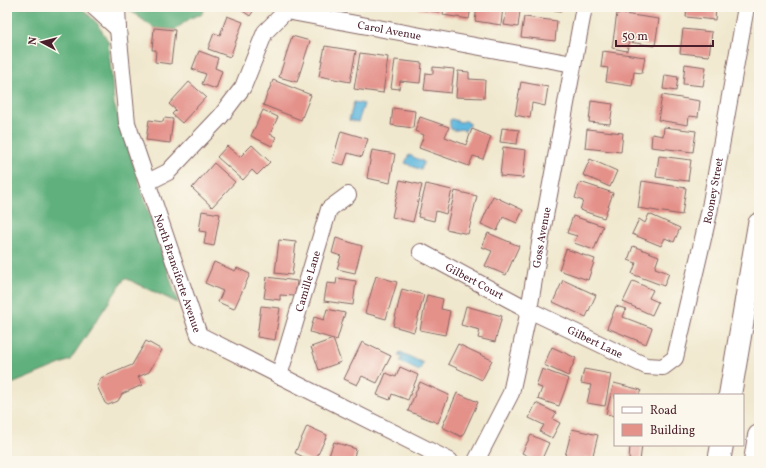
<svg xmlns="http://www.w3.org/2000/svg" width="766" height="468" font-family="Vollkorn,serif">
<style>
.forest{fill:#5fb07d;stroke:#546854}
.water{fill:#62b9df;stroke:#566c85}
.building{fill:#e4918a}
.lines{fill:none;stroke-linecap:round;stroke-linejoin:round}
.minor-casing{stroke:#846564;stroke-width:18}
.highway-casing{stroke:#846564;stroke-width:24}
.minor{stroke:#fff;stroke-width:16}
.highway{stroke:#fff;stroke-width:22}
.labels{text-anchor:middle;stroke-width:4;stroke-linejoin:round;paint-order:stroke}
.street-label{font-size:11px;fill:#4a1f2b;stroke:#fbf7ec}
</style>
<rect width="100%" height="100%" fill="#fbf7ec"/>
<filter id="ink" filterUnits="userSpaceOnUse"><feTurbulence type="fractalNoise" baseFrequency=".025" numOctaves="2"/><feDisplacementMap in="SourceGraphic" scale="8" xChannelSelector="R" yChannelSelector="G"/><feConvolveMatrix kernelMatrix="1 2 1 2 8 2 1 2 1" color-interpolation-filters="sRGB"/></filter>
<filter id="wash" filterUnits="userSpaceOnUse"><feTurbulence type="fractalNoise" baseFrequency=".012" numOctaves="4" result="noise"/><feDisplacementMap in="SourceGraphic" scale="16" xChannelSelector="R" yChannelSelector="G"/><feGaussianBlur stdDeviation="0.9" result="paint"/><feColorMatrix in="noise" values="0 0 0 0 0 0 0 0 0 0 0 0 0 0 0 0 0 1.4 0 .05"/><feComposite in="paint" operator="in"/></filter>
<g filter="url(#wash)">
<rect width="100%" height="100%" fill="#f0e8ce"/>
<!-- forest -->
<path class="forest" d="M7,7h74l16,16 11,18 6,63 64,199 -53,-25 -55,82 -63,26z
M125,7h81l-5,8c-11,1 -18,9 -26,15l-21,-2z"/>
<!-- water -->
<path class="water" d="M354,102l10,2 -6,18 -9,-2z
M452,119l8,3c4,0 5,-3 9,1v3l-3,3 -1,2h-1l-2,-2c-5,1 -7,2 -11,0l-1,-4v-5z
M409,155l15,7 -3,8 -16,-7z
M400,352l23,11 -4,8 -19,-9 2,-5 -4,-1z"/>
<g id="blocks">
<!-- building -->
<path class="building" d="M237,7h19l-6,9z
M418,7h21v5l-21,-3z
M444,7h27l-2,12 -26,-4z
M477,7h26l-2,18 -26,-4z
M534,7h27v4l-27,-3z
M687,7h29l-1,13 -29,-3z
M507,9l13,2 -2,16 -14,-2z
M617,13l42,6 -4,27 -26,-4 -2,9 -15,-3z
M227,16l16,6 -13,35 -22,-8 6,-16 6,2z
M524,17l33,4 -2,20 -34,-4z
M154,28l21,2 -4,34 -16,-2 1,-12h-4z
M683,29l29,3 -3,24 -29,-3z
M292,36l18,5 -13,41 -18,-5z
M325,46l31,5 -6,31 -31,-6z
M199,51l19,7 -3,10 7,3 -6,18 -14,-5 4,-10 -14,-5z
M603,51l42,6 -3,16 -8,-1 -2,14 -26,-4 2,-14 -7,-1z
M360,53l28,4 -5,36 -29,-4z
M395,60l27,3 -2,20 -20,-2 -1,8 -8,-1z
M685,64l21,3 -3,19 -20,-2z
M433,67l21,2 -3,24 -27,-3 2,-17 7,1z
M458,71l11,1v7l16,1 -1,18 -28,-1z
M665,75l13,2 -2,14 -13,-2z
M273,80l38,15 -10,25 -38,-15z
M189,82l17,15 -24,26 -10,-9 4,-4 -7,-6z
M521,82l27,5 -3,19 -13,-3 -2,15 -15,-3z
M662,95l38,6 -2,16 -9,-1 -1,9 -30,-5z
M591,101l22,3 -3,20 -21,-2z
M393,108l22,3 -2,17 -22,-3z
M263,110l15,7 -8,17 6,3 -4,9 -21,-10z
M420,117l29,10 -4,10 21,8 6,-16 19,8 -8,22 -10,-3 -4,10 -50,-18 5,-13 -9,-4z
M164,118l9,1 -3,24 -24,-3 3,-20 14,2z
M664,127l32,4 -3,21 -42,-5 1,-13 11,2z
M502,128l17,2 -2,14 -17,-2z
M587,129l36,4 -2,19 -36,-4z
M341,131l27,8 -6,18 -14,-4 -4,12 -12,-3z
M252,145l18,17 -13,13 -5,-5 -9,10 -26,-23 10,-11 13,11z
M503,147l23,3 -3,28 -23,-2z
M372,150l23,4 -5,29 -23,-5z
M659,156l32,4 -3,21 -32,-4z
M590,159l27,12 -7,16 -27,-12z
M214,163l21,19 -23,25 -20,-19z
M400,180l22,5 -9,37 -21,-5z
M642,181l44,7 -4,27 -44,-7z
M580,182l33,11 -9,25 -24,-8 3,-9 -8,-3z
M426,184l26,6 -6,24 -10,-3 -2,10 -16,-4z
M455,191l22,5 -9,38 -22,-5z
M493,196l30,14 -6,13 -14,-6 -6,14 -16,-7z
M202,211l18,3 -6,32 -10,-2 2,-12 -7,-1z
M649,214l31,14 -6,14 -9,-4 -4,8 -29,-12 7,-15 6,4z
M573,216l30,10 -9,24 -20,-7 3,-7 -10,-3z
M488,233l31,13 -13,29 -21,-9 7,-15 -10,-4z
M336,238l26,8 -7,27 -18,-4 4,-13 -9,-3z
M279,240l17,2 -4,33 -17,-2z
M633,246l26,10 -4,12 14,5 -5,13 -32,-12 4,-11 -8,-3z
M566,249l29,10 -7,21 -29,-10z
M214,262l21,9 2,-3 13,6 -16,35 -16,-7 5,-11 -18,-8z
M376,276l21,6 -11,37 -21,-6z
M267,277l30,4 -2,15 -15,-1v5l-16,-2z
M337,278l19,3 -3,24 -29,-4 3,-18 9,1z
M563,280l33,15 -10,22 -33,-15z
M633,281l20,9 -4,8 9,4 -6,13 -29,-13z
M402,289l22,6 -10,37 -21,-6z
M427,295l16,4 -2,10 9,2 -5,24 -25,-5z
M261,306l19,2 -5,32 -18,-3z
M466,306l36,10 -7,26 -17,-4 2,-8 -19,-5z
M616,306l10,3 -3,8 29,11 -6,16 -39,-16z
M327,309l18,4 -8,27 -27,-8 4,-15 10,3z
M333,339l8,23 -22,8 -8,-23z
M146,341l16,9 -13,22 -11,5 4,8 -20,9 -4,7 -10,4 -3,-2 -8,-17 4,-8 31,-13z
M362,342l29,14 -14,27 -15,-7 -5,9 -13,-6z
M458,344l34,16 -10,20 -34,-16z
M552,347l24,11 -8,18 -24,-11z
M400,367l18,8 -10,25 -16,-6 -2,6 -13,-5 9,-22 10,4z
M542,369l27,10 -10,27 -21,-7 4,-11 -6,-2z
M584,369l27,5 -6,32 -18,-3 4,-18 -10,-2z
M420,382l29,13 -11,28 -30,-12z
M614,383l27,7 -2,5h-24v21l-9,-2z
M457,393l21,9 -16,35 -20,-10z
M536,403l20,10 -3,6 7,4 -8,15 -12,-6 4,-7 -15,-7z
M307,426l20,9 -12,26h-3l-17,-8z
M572,429l26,6 -6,24 -7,-2 -1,4h-15l-5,-1z
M531,435l18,8 -8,18h-3l-16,-8z
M334,442l22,7 -3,12h-26z
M630,445h12l-2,16 -11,-1z"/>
</g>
</g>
<g filter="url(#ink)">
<use href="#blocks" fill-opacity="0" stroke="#846564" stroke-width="1"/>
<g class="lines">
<defs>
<g id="minor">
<path d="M94,7l24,22"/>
<path id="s1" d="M117,7l1,22 9,94 72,212 251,126"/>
<path id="s2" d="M148,182l20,-10 53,-56 22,-29 22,-55 21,-21 287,53"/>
<path id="s3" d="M421,252l108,58 117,56 17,1 12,-9 34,-145 37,-206"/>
<path id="s4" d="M279,376l50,-167 19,-14"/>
<path id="s5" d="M476,461l35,-68 18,-83 11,-67 44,-236"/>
</g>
<path id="highway" d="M730,395l29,-171
M719,461l3,-16
M755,461l4,-25"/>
</defs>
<!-- minor casing -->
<use href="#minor" class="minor-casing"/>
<!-- highway casing -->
<use href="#highway" class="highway-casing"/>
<!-- minor -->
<use href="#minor" class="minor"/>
<!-- highway -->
<use href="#highway" class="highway"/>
</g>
</g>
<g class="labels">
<!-- street labels -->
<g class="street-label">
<text dy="4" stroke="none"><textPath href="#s2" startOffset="330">Carol Avenue</textPath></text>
<text dy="4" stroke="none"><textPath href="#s3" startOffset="456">Rooney Street</textPath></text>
<text dy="4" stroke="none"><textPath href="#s5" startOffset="235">Goss Avenue</textPath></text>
<text dy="4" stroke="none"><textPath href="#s1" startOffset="275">North Branciforte Avenue</textPath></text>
<text dy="4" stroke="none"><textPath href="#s4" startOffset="99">Camille Lane</textPath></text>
<text dy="4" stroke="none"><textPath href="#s3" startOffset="61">Gilbert Court</textPath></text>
<text dy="4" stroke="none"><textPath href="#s3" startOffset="196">Gilbert Lane</textPath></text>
</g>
</g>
<!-- margin -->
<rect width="766" height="468" fill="none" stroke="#fbf7ec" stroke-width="24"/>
<!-- legend -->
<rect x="614" y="394" width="130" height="52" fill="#fbf7ec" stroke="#b4a19f"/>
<rect x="622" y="407" width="20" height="6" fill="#ffffff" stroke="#b4a19f"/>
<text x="650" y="414" font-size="12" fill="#4a1f2b">Road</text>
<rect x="622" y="424" width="20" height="12" fill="#e4918a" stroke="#b4a19f"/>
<text x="650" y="434" font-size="12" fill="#4a1f2b">Building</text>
<!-- north arrow -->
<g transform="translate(42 42) rotate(277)" stroke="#fbf7ec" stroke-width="3" paint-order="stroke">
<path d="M0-3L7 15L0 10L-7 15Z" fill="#4a1f2b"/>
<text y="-6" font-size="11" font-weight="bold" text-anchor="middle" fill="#4a1f2b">N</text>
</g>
<!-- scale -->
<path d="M616 40v6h97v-6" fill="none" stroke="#4a1f2b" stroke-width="2"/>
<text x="622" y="40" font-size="12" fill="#4a1f2b" stroke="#fbf7ec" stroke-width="3" paint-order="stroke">50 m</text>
</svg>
